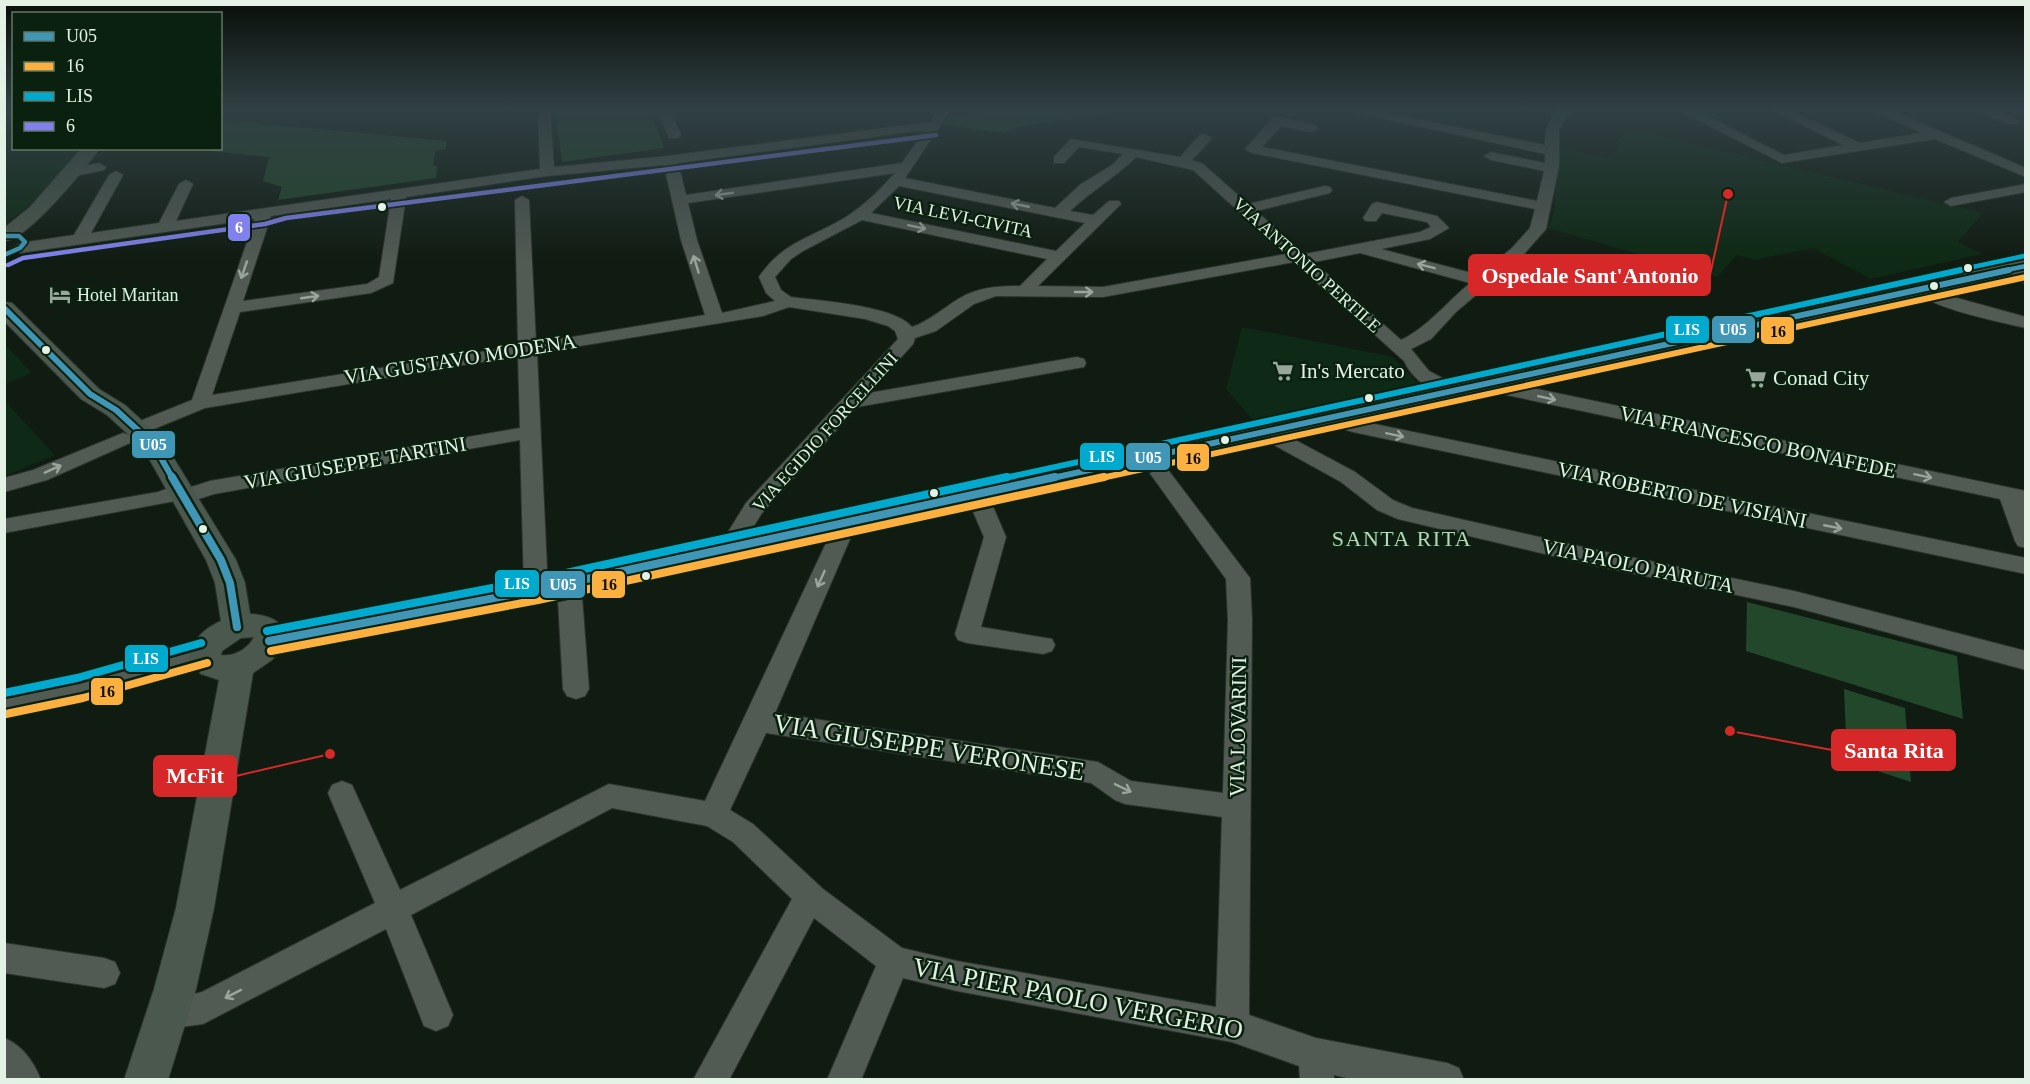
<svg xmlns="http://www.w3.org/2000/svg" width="2030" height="1084" font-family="Georgia,serif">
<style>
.built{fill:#0e2915}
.green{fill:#22472a}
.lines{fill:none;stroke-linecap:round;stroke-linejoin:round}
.minor-casing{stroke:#2c342d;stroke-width:2}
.major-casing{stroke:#2c342d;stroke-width:2}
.minor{fill:#515a53;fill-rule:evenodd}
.major{fill:#4b584d;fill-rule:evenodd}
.bus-1-far2-casing{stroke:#0b210f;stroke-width:8}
.bus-1-far1-casing{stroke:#0b210f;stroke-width:10}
.bus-1-casing{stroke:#0b210f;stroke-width:13}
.bus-2-far1-casing{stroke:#0b210f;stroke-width:10}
.bus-2-casing{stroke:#0b210f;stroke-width:13}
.bus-3-far2-casing{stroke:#0b210f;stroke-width:8}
.bus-3-far1-casing{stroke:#0b210f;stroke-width:10}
.bus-3-casing{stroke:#0b210f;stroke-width:13}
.bus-4-casing{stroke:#0b210f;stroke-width:8}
.bus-1-far2{stroke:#4096b6;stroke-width:4.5}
.bus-1-far1{stroke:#4096b6;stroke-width:6}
.bus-1{stroke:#4096b6;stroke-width:8}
.bus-2-far1{stroke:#fbb040;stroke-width:6}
.bus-2{stroke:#fbb040;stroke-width:8}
.bus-3-far2{stroke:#00a9ce;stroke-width:4.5}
.bus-3-far1{stroke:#00a9ce;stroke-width:6}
.bus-3{stroke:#00a9ce;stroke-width:8}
.bus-4{stroke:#8280ed;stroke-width:4.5}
.oneway{stroke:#9aa69c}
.bus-dot{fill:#e3f2e5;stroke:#0b210f;stroke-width:2}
.labels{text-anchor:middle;stroke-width:5;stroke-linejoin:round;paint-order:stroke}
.far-street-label{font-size:18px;fill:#e3f2e5;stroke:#0b210f}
.far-poi-label{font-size:18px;fill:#e3f2e5;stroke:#0b210f;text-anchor:start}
.street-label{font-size:21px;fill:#e3f2e5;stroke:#0b210f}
.poi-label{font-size:21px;fill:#e3f2e5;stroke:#0b210f;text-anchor:start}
.neighbourhood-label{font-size:22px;letter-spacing:1.5px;fill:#b8d4bb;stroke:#0b210f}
.near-street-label{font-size:26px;fill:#e3f2e5;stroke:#0b210f}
.leader{fill:none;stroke:#d62828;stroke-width:2}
.callout-dot{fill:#d62828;stroke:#0b210f;stroke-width:2}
.callout{fill:#d62828;stroke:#d62828;stroke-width:2}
.callout-label{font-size:22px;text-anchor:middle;font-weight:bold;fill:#fff}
.line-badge{stroke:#0b210f;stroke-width:2}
.badge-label{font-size:16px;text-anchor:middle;font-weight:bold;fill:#fff}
.pale-badge-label{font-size:16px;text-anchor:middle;font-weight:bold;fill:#111}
</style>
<rect width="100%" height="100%" fill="#101c12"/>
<!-- built -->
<path class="built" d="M1634,130l349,83 -25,29 24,12 -111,25 -58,-31 -59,12 -17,-5 -20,22 -169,-49 7,-18 1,-32 -2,-33 54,14 12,-14 -5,-2 10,-12z
M13,139l1,9 66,1 -42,50 -33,25v-83z
M1242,327l151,30 27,28 -167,35 -27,-31z
M5,344l27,29 -27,11z
M7,403l48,52 -50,21 -1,-72z"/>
<!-- green -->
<path class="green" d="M555,108h94l15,40 -102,14z
M1021,108h117l-121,19 -13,6 -61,-8 4,-7z
M225,120l221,21v8l-11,2 -2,15h4l-1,12 -158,22 4,-13 -19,-6 6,-24 -76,-8 27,-1 1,-26z
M1747,602l210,54 6,63 -217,-68z
M1844,689l61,19 6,74 -64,-21z"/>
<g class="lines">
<defs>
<path id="minor" d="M538,108h12l4,59 105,-10 272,-35 8,-14h13l-47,70 150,30 26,-24 31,-19 11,-11 -44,-7 -15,16h-10v-6l17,-18 109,18 20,-22 5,-1 7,4 -20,22 11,4 45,40 77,-18 5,1 2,3 -2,3 -74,18 49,43 115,-22 11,-5 -4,-5 -45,-9 -6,8h-10l-3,-3 9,-14 5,-2 60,14 12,12 -19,11 -49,10 98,26 33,-27 18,-20 5,-19 -283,-56 -7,-4 28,-31 5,-1 38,8 2,3 -7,4 -30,-6 -19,21 275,54 7,-30 -53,-11 -7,-4 7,-4 54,11v-9l-210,-46h27l183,37c0,-16 3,-25 14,-37h14l-14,21v37l-13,63 -22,25 -68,58 -25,27 -20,10 18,22 30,16 3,4 -3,4c-21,5 -47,-16 -55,-34l-110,-99 -191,35 -107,-1 -22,8 -38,27 -21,7 -2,6 -44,49 208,-36 7,2 2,4 -2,4 -227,40 -95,106 -12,19 2,13 -3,5 -8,3 -8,-3 -5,-18 18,-29 152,-164 -3,-8 -7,-5 -23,-7 -76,-12 -26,9 -226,37 11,237 -4,6 -8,2 -8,-2 -4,-6 -4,-150 -306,54 -31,10 -8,-3 -171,32v-14l154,-27 21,-8 9,4 22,-7 310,-53 -2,-72 -313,52 -61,25h-14l-3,-4 3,-4 62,-25 63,-181 -235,34 -8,-5 8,-5 54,-8 35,-60 7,-4 7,4 -32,58 68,-10 20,-39 7,-4 7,4 -17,37 364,-52zM925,130l-23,33 -216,32 -8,-32zM1136,157l57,13 93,84 -183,33 -65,-1 83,-82 -2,-3h-10l-16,14 -23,-4c21,-20 46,-34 66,-54zM664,165l17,75 24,75 -169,28 -7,-143 -7,-4 -7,4 3,146 -306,49 28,-83 131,-19 22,-10 13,-86 141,-21zM895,173c-15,17 -30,32 -49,44 -34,21 -63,24 -87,60l7,16 9,8 -53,12 -25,-73 -9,-37zM899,186l186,37 -29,28 -185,-38zM391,199l-12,78 -12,7 -124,17 28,-85zM862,220l185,39 -27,27c-21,0 -42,1 -60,12 -17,10 -30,23 -48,29 -18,-22 -93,-26 -121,-30l-10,-7 -6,-13 16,-18 12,-8zM1360,253l110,30c-23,19 -42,44 -69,57l-87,-78z
M650,108h19l12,27 -2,3h-10l-10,-25z
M1674,108h17l93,47 59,-10 -76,-37h17l76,35 61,-10 -53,-25h18l140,60v9l-91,-38 -153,24z
M1973,108h19l27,13 -2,3h-10z
M99,163l7,4 -2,3 -34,7 -7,-4 2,-3z
M2026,184v8l-75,14 -7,-4 7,-4z
M2008,265l18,7v12l-24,-11 -2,-3z
M1920,283l26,12 80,22v11c-26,-6 -99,-20 -114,-40l2,-4z
M1491,377l17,6 518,108v57l-8,-2 -3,-5 -15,-42 -498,-105 -18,-7 -2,-4z
M1342,409l7,2 11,10 666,137v16l-673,-142 -7,-2 -14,-15z
M1269,426l86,46 38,28 19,8 175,40 207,43 232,60v19l-232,-63 -207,-43 -189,-45 -21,-9 -36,-28 -74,-41 -8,-9 3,-4z
M123,433l7,2 3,4 -3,4 -83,37 -43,12v-14l29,-8z
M1149,452l7,2 94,124 2,42 -3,395 67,23 131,25 12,5 5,12h-109l-21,-5v5h-34l-1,-14 -67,-24 -275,-51 -54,-13 -42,102h-34l49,-114 -62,-48 -85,162h-36l99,-181 -59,-57 -26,-16 -95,-18 -201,107 42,100 -5,11 -12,5 -12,-5 -38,-97 -183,95 -22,3 -24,-8 -4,-11 4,-11c15,-6 29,0 45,-5l173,-89 -47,-110 4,-8 10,-4 10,4 48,105 209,-106 96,17 123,-262 -1,-14 3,-5 8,-2 8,2 4,19 -75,174 323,49 33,19 92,12 5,-173 -2,-41 -87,-121 3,-4zM766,733l325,50 24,17 10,4 97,13 -6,190 -259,-46 -55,-13 -79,-59 -70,-65 -23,-14z
M977,488l8,2 3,5 18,42 -25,90 71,12 3,6 -3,6 -9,3 -76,-11 -9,-3 -3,-6 29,-97 -18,-42 3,-5z
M569,575l8,2 4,6 8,106 -4,7 -9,3 -9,-3 -4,-7 -6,-106 4,-6z
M204,644l9,2 3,7 -3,7 -133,38 -76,16v-20l76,-16z
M4,943l100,15 11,4 5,11 -5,11 -11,4 -100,-15z
M4,1038c18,7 30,24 37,42h-37z"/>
<path id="major" d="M82,148h18c-14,20 -74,94 -96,93v-13l26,-21z
M2026,260v12l-1490,328 -257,51 -7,9 -19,13 -39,235 -18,81 -28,91h-44l30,-91 22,-81 43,-228 -18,-6 -12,-14c2,-19 14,-31 32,-39l-6,-38 -9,-23 -63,-112 -36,-33 -26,-16 -77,-78v-19l8,1 87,86 26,16 37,34 74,121 9,23 5,31c11,0 27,4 32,13l254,-47zM254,637c-6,12 -20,20 -33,18l1,-4 19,-13z"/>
</defs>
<!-- minor casing -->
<use href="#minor" class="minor-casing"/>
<!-- major casing -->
<use href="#major" class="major-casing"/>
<!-- minor -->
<use href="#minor" class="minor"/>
<!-- major -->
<use href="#major" class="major"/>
<defs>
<path id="bus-1-far2" d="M4,236h15l6,6 -5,6 -16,7
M2002,271l24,-5"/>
<path id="bus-1-far1" d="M4,308l86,86 26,16 37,34 20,35
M1048,479l961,-209"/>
<path id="bus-1" d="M172,477l49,83 9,23 7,44
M269,641l267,-51 519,-113"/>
<path id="bus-2-far1" d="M1097,479l929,-202"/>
<path id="bus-2" d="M271,651l267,-51 566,-123
M6,714l77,-16 124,-35"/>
<path id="bus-3-far2" d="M1954,271l70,-15"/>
<path id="bus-3-far1" d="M1000,479l961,-209"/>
<path id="bus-3" d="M267,631l267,-51 473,-103
M4,693l73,-15 124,-35"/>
<path id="bus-4" d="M8,265l15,-7 242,-34 21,-6 650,-83"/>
</defs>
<!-- bus-1-far2 casing -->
<use href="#bus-1-far2" class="bus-1-far2-casing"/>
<!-- bus-1-far1 casing -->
<use href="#bus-1-far1" class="bus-1-far1-casing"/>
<!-- bus-1 casing -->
<use href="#bus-1" class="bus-1-casing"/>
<!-- bus-2-far1 casing -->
<use href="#bus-2-far1" class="bus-2-far1-casing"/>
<!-- bus-2 casing -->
<use href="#bus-2" class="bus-2-casing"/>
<!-- bus-3-far2 casing -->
<use href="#bus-3-far2" class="bus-3-far2-casing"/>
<!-- bus-3-far1 casing -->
<use href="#bus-3-far1" class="bus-3-far1-casing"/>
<!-- bus-3 casing -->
<use href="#bus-3" class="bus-3-casing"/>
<!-- bus-4 casing -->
<use href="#bus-4" class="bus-4-casing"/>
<!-- bus-1-far2 -->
<use href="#bus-1-far2" class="bus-1-far2"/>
<!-- bus-1-far1 -->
<use href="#bus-1-far1" class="bus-1-far1"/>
<!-- bus-1 -->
<use href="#bus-1" class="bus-1"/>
<!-- bus-2-far1 -->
<use href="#bus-2-far1" class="bus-2-far1"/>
<!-- bus-2 -->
<use href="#bus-2" class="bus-2"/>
<!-- bus-3-far2 -->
<use href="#bus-3-far2" class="bus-3-far2"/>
<!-- bus-3-far1 -->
<use href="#bus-3-far1" class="bus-3-far1"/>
<!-- bus-3 -->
<use href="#bus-3" class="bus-3"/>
<!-- bus-4 -->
<use href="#bus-4" class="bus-4"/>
</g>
<!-- one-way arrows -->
<defs><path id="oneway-shaft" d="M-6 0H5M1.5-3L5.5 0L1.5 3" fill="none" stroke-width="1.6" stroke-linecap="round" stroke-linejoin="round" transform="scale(1.5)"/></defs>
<g class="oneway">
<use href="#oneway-shaft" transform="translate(724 194) rotate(172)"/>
<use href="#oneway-shaft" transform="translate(1020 205) rotate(-169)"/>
<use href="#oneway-shaft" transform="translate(917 227) rotate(12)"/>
<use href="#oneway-shaft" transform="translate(696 264) rotate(-107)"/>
<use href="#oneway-shaft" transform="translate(1426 266) rotate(-166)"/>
<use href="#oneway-shaft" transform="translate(244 270) rotate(109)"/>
<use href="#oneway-shaft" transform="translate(1084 292)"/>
<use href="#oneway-shaft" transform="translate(310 297) rotate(-8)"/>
<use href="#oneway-shaft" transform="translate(1547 398) rotate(12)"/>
<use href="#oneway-shaft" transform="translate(1395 435) rotate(12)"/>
<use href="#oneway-shaft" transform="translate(53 469) rotate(-24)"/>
<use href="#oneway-shaft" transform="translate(1923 476) rotate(12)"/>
<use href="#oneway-shaft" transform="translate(1833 527) rotate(11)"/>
<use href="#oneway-shaft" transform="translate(821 579) rotate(114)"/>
<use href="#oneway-shaft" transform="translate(1123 788) rotate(26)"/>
<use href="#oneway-shaft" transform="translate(233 994) rotate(153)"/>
</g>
<!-- sky -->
<linearGradient id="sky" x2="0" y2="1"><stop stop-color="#090f0a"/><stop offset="0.42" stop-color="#314044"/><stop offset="1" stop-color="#314044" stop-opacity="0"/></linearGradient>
<rect width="2030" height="260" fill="url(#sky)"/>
<!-- icons -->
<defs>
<symbol id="hotel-bare" viewBox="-9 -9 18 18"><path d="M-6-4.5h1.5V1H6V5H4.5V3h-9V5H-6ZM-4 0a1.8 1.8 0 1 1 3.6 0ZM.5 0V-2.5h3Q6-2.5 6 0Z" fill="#99a79b" stroke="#0b210f" stroke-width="2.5" paint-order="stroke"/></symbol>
<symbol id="supermarket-bare" viewBox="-9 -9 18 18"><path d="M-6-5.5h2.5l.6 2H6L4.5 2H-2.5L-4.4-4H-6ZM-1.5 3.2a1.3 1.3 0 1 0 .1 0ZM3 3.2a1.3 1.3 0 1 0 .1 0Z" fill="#99a79b" stroke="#0b210f" stroke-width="2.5" paint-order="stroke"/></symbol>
</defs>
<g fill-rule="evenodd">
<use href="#hotel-bare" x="45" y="280" width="30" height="30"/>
<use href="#supermarket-bare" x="1268" y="356" width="30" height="30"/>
<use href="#supermarket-bare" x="1741" y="363" width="30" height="30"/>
</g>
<!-- markers -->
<g class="bus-dot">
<circle cx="382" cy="207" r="5"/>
<circle cx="1968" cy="268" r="5"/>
<circle cx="1934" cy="286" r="5"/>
<circle cx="46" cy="350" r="5"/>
<circle cx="1369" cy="398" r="5"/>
<circle cx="1225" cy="440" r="5"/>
<circle cx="934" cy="493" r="5"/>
<circle cx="203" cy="529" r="5"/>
<circle cx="646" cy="576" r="5"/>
</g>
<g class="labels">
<!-- far-street labels -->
<g class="far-street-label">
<text transform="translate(963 217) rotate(12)" y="6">VIA LEVI-CIVITA</text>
<text transform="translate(1307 265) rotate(42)" y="6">VIA ANTONIO PERTILE</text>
<text transform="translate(825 432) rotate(-48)" y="6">VIA EGIDIO FORCELLINI</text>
</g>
<!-- far-poi labels -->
<g class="far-poi-label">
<text x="77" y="301">Hotel Maritan</text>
</g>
<!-- street labels -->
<g class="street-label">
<text transform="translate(460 359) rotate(-9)" y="7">VIA GUSTAVO MODENA</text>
<text transform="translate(1758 442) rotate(12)" y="7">VIA FRANCESCO BONAFEDE</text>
<text transform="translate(355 463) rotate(-10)" y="7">VIA GIUSEPPE TARTINI</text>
<text transform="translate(1682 495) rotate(12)" y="7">VIA ROBERTO DE VISIANI</text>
<text transform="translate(1638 566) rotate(12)" y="7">VIA PAOLO PARUTA</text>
<text transform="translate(1238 727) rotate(-89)" y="7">VIA LOVARINI</text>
</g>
<!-- poi labels -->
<g class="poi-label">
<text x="1300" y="378">In's Mercato</text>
<text x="1773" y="385">Conad City</text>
</g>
<!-- neighbourhood labels -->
<g class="neighbourhood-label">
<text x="1402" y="546">SANTA RITA</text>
</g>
<!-- near-street labels -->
<g class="near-street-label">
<text transform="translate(929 747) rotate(9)" y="9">VIA GIUSEPPE VERONESE</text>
<text transform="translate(1078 998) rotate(11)" y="9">VIA PIER PAOLO VERGERIO</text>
</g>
</g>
<!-- callouts -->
<path class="leader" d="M1728 194L1710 275M1730 731L1832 750M330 754L236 776"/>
<g class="callout-dot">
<circle cx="1728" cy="194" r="6"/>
<circle cx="1730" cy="731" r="6"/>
<circle cx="330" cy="754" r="6"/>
</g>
<g class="callout">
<rect x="1469" y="255" width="241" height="40" rx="6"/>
<rect x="1832" y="730" width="123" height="40" rx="6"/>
<rect x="154" y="756" width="82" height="40" rx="6"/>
</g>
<g class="callout-label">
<text x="1590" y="283">Ospedale Sant'Antonio</text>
<text x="1894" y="758">Santa Rita</text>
<text x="195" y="783">McFit</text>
</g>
<g class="line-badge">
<rect x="227" y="213" width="24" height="29" rx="6" fill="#8280ed"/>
<rect x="1665" y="315" width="45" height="29" rx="6" fill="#00a9ce"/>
<rect x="1711" y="315" width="45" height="29" rx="6" fill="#4096b6"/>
<rect x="1760" y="316" width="35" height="29" rx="6" fill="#fbb040"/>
<rect x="131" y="430" width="45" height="29" rx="6" fill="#4096b6"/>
<rect x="1079" y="442" width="46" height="29" rx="6" fill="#00a9ce"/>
<rect x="1125" y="442" width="46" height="29" rx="6" fill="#4096b6"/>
<rect x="1176" y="443" width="34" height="29" rx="6" fill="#fbb040"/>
<rect x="494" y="569" width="46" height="29" rx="6" fill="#00a9ce"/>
<rect x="540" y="570" width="46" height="29" rx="6" fill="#4096b6"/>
<rect x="591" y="570" width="35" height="29" rx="6" fill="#fbb040"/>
<rect x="124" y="644" width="45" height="29" rx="6" fill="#00a9ce"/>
<rect x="90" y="677" width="34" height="29" rx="6" fill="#fbb040"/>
</g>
<g class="badge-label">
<text x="239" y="233">6</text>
<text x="1687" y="335">LIS</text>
<text x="1733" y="335">U05</text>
<text x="153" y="450">U05</text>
<text x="1102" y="462">LIS</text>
<text x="1148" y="463">U05</text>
<text x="517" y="589">LIS</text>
<text x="563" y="590">U05</text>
<text x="146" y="664">LIS</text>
</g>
<g class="pale-badge-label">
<text x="1778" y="337">16</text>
<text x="1193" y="464">16</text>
<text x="609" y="590">16</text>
<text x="107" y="697">16</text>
</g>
<!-- border -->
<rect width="2030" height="1084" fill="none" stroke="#e3f2e5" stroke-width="12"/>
<!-- legend -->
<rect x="12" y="12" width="210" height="138" fill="#0b210f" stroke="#617565" stroke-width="1.5"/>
<rect x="24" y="32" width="30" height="9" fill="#4096b6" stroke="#617565" stroke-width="1.5"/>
<text x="66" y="42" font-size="18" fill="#e3f2e5">U05</text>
<rect x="24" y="62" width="30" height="9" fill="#fbb040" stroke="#617565" stroke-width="1.5"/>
<text x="66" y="72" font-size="18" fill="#e3f2e5">16</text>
<rect x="24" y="92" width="30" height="9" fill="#00a9ce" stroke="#617565" stroke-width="1.5"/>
<text x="66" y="102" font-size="18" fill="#e3f2e5">LIS</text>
<rect x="24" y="122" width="30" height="9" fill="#8280ed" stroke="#617565" stroke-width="1.5"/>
<text x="66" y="132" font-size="18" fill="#e3f2e5">6</text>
</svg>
